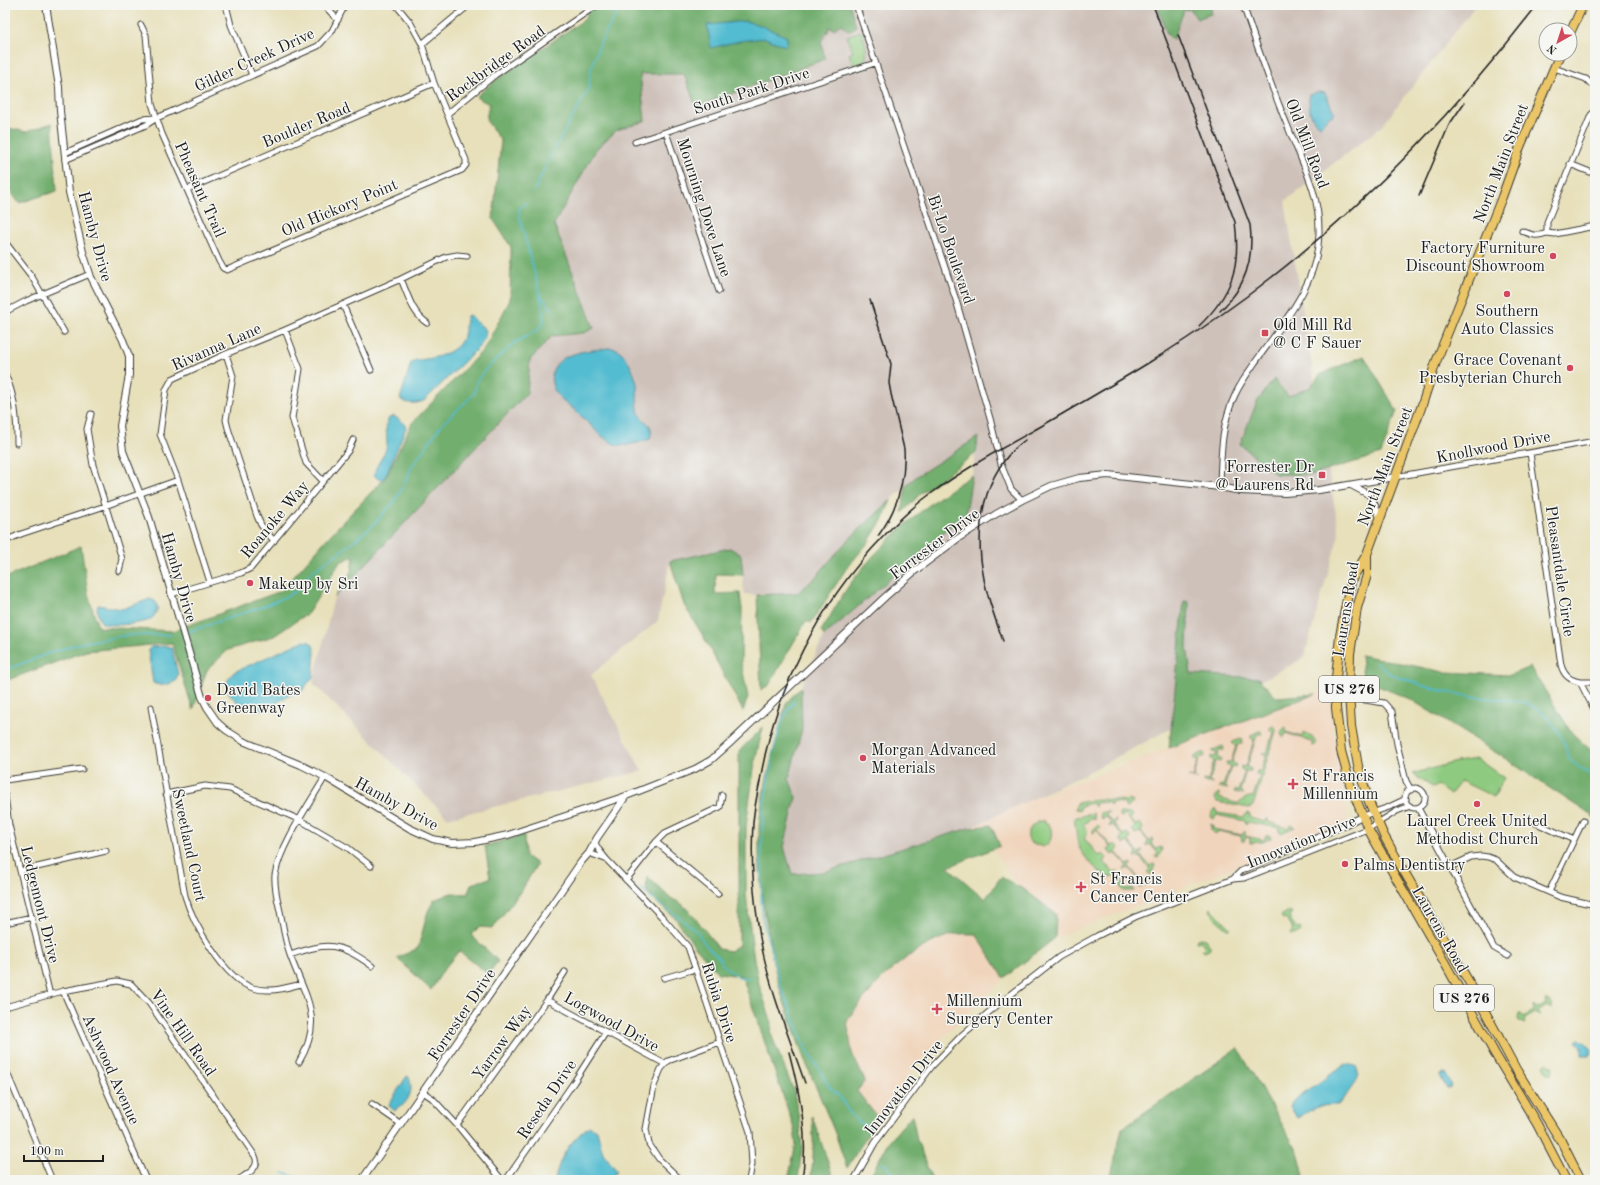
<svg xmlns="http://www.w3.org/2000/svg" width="1600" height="1185" font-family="'Old Standard TT',serif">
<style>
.built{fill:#f0d5bc}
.industrial{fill:#cec1b9}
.green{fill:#8eca7f;stroke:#55734e}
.forest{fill:#72ae6e;stroke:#476545}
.water{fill:#53bcd0;stroke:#386c76}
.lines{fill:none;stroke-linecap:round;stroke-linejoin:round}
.stream{stroke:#53bcd0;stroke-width:1.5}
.minor-casing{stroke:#3a3934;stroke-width:7}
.tertiary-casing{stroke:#3a3934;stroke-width:8}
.primary-casing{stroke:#3a3934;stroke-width:10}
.minor{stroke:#fff;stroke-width:5}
.tertiary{stroke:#fff;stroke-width:6}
.primary{stroke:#ebc669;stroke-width:8}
.rail{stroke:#1c1c1c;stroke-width:1.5}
.poi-dot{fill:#d1495b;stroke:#f6f6f2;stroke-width:1.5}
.labels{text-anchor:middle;stroke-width:3;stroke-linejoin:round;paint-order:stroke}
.shield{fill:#f6f6f2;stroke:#5d5d5c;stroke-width:1}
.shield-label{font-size:15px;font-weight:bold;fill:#1c1c1c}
.street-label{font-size:16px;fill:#1c1c1c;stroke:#f6f6f2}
.poi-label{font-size:16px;fill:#1c1c1c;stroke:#f6f6f2;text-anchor:start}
</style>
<rect width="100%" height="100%" fill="#f6f6f2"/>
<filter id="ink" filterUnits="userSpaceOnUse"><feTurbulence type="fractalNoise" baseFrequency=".025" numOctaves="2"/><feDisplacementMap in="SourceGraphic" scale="8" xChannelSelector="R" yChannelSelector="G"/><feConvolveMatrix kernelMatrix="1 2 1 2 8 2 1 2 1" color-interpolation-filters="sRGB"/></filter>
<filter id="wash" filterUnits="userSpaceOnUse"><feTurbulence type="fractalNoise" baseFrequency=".012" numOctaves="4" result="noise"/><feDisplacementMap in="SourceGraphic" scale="16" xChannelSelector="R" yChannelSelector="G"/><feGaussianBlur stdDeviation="0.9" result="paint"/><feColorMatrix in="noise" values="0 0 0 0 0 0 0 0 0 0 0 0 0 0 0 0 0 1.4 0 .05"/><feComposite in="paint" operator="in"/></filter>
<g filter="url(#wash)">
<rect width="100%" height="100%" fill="#e7e0ba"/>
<!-- built -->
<path class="built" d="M1330,688l4,46 10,48 4,41 -293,115 -82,-117z
M976,934l28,44 -87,85 -39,55 -22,-27 9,-11 -13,-27 -5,-32 18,-25 36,-34 29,-18 22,-9z"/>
<!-- industrial -->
<path class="industrial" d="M850,5h626l-95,122 -96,74 54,333 -35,124 -223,118 -111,52 -146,44 -32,2 -8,-27 12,-50 -7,-18 13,-50 -1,-42 23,-51 142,-123 12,-76 -61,39 -71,66 -33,38 -16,13 -40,2 -13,-1 -3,-39 -71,6 -12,60 -67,54 51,96 -194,47 -135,-135 21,-85 193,-205 3,-33 22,-24 32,-3 10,-5 -40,-104 43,-76 20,-18 28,-9 -5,-47h44l12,33 128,-49 -3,-17 8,-15 5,3 7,-5 15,-1z"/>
<!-- green -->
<path class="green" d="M861,31c4,12 13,32 -7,35l-5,-12 4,-2 -6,-16z
M1273,726l3,2v3l-23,75 -4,2 -32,-6 -2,-4 3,-5 2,1 -1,4 20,6c2,-4 9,-8 14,-7l7,-22 -4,-1 1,-3h4l5,-16 -4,-2h5l6,-21 -4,-2 2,-3z
M1286,727v5l16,5 2,-4 8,4 4,6v2l-4,1v-4l-26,-9 -2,4h-1l-2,-3 2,-5z
M1259,731h2l1,3h-5l-10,33 4,2v2h-5l-6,20 4,3 -10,-2 1,-2 3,1 7,-20 -4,-2v-3l5,1 8,-27 -3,-2v-3z
M1240,738l3,2 -1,4h-4l-6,18 4,3 -1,2 -4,-1 -6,20 3,3 -9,-2 1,-2 3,1 7,-20 -4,-2v-2h5l5,-16 -4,-3 2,-2z
M1223,746l1,4h-5l-2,8 4,1 -1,3 -4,-1 -7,21 4,2 -9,-2v-2l4,1 6,-20 -3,-2v-3l4,1 2,-4 -4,-1v-2z
M1202,753h2l1,3 -1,1h-4l-6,20 4,2 -10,-2 1,-1 4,1 5,-17 -4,-1v-2z
M1477,759l27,19 -10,19 -33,-16 -11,14 -13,-10 -3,3 -22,-14 44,-12z
M1099,799l33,2 1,2 -6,5 -2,-1v-4l-12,-1 -3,4 -1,-4 -13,1 -1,4 -2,-4 -13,3v4l-5,-1 2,-6z
M1216,808l1,5 27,4 3,-4 3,1v4l15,4 3,-4v4l20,6 3,-3 4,2 -14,6 -2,-1v-4l-31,-6 -2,3 -1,-4 -29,-6 -2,4 -3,-2 1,-5z
M1104,812h5l-3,3 6,7 4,-2 -2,4 9,11 4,-2 4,4 -2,4 9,12 5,-2 -3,4 10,11 3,-2 2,1 -4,10 -4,-3 3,-3 -11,-13 -4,2 2,-5 -9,-11 -4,2 -4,-4 2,-4 -9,-11 -4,2 2,-4 -5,-7 -4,3 -1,-1 -1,-5z
M1093,813l2,7 -4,-2 -8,7 4,5v4l-3,4 15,18 4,-2 4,4 -3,4 9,10 5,-1v1c-3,2 -5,5 -9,5 -7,0 -26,-21 -29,-28 -4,-9 -4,-22 -6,-31z
M1120,813l12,1 1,2 -3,3 6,6 4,-2 3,5 -2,3 8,10 4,-2 -2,4 5,6 5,-2 1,3 -4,8 -3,-1 3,-4 -8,-9 -4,2 2,-5 -8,-9 -5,2 -3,-5 3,-3 -10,-11 -4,2 -2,-3z
M1040,821h4l6,5c3,8 2,17 -7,21l-12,-4c-8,-9 0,-18 9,-22z
M1211,824l2,1v4l29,6 3,-4v5l19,4 2,-4h4l1,2 -8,4 -13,1v-5l-4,-1 -2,4h-2l-1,-5 -23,-5 -2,4 -5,-5z
M1098,825l2,2 -3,3 14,16 4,-2 4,4 -3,4 11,13 5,-2 -3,4 14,16 4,-2v3l-8,3 -1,-2 3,-3 -12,-14 -5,2 3,-5 -12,-12 -3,2 -4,-5 2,-3 -13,-17 -4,3v-3z
M1121,877l2,1 -2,3 7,8 4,-2 2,4h-10l-7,-9z
M1211,908l19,19v2h-2l-11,-9 -7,-10z
M1288,912l4,1 -3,3 7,13 3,-1 2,1 -1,3 -6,3 -4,-1 3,-4 -7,-12 -3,1 -2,-2 1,-2z
M1200,938l5,1 5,7v3l-5,3 -3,-2 3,-3 -4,-6 -5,1 1,-3z
M1545,1000h3l3,2v7l-4,-3 -9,6 2,3 -1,1 -4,-3 -11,7 1,4 -5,-2 -2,-3 1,-5h2l2,3 11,-6 -1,-5 4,3 9,-5z
M1547,1062l6,5 -1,7h-3l-5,-9z"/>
<!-- forest -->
<path class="forest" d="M590,5h260l6,21 -5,5h-2l-8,-7 -7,5 -5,-2 -1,5 -4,2 1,3 -4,4c2,6 2,11 4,18l-129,48 -12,-33h-44l5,47 -28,9 -20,18 -43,76 40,104 -10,5 -32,3 -22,24 -3,33 -193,205 17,-27 3,-15 -14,6 -32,51 -34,23 -46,14 -21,20 -14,40 -21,-67 -86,8 -81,30v-103l76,-32 7,48 10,33 75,4 108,-40 51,-58 53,-55 27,-55 72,-74 26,-49 1,-53 -18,-28 8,-78 -15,-21 3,-16 -13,-7 16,-14 93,-64z
M1157,5h55l-1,9 -14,5 -7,-10 -6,1 -11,30 -6,-6z
M52,123l5,68 -38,12 -14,-19v-57l21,5z
M1364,356l33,55 -16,43 -69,21 -37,-1 -35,-30 17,-42 17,-23 14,17 21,-8 12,-14z
M978,437l-2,16 -55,40 -19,20 4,-28 11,-9z
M972,475l-6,38 -142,123 -3,-5c10,-15 18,-32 29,-47 33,-44 76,-80 122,-109z
M891,500l-8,19 -16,25 -21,25 -35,54 -5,-2 -37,64 -8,5 -4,-95 40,-2 16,-13 33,-38z
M730,548l11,7 2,20 -27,-1 -1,20 25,-1 2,16 -1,53 7,35 -5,14 -41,-77 -18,-29 -14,-44z
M1184,601l5,1 -2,45 4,27 67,4 18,19 40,-3 -147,54z
M1361,655l83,17 66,3 20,-8 42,66 23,21v64l-89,-59 -96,-60 -47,-19z
M801,687l1,42 -13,50 7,18 -12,50 8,27 32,-2 146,-44 21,-3 9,21 -52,21 37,32 16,-22 24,13 31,24 -1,24 -51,40 -28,-44c-8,0 -18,-1 -25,1 -43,13 -79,50 -104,86l5,32 13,28 -8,10 21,27 -31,50 -12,-35 -32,-77 -21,-60 -9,-34 -11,-65 -3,-40v-32l4,-31 23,-91z
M763,727l-8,34 -9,65v68l8,66 6,28 12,35 -1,11 22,55 6,28 3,30 -4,33h-10l8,-36 -2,-16 -52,-152 -24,-3 -25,-29 -17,-25 -21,-18 -9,-11 1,-14 22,21 13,7 15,16 22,29 11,2 9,-6v-194z
M524,835l1,21 12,8 -14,24 -30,40 -14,-1 -8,8 27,26 -10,13 -29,-23 -15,18 -13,21 -34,-32 21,-10 10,-37 6,-11 17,-7 17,1 3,-10 19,-6 -5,-32z
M1238,1048l60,104 7,28h-195l12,-52z
M912,1115l5,25 15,40h-64l21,-39z
M812,1116l22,64h-24c5,-21 3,-43 2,-64z"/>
<!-- water -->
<path class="water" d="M745,21l15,4 27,12v6l-2,3 -20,-8 -25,3 -29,7 -4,-23z
M1318,92l7,1 10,21 -8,4 -6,8c-12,-6 -12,-18 -12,-31z
M469,315l17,15 -1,7 -5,9 -56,55c-9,3 -16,4 -24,-2l11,-36c4,-4 9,-3 15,-4 15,-2 36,-9 39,-28 0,-5 0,-10 2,-15z
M608,348c3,0 6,0 9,1 10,6 18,25 20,35 1,10 -1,19 2,29 5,12 16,8 11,26 -10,3 -26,9 -36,5 -13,-6 -25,-21 -35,-30 -7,-7 -17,-13 -23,-21 -11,-18 -1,-34 18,-39 11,-4 23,-4 34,-6z
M394,416l10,7 2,5 -22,51h-6l-4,-4c2,-11 9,-17 12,-26 3,-11 -3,-21 3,-31z
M150,599l5,2 3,7c-2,5 -4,10 -9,12 -6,4 -41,7 -47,3 -4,-4 -6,-14 -4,-18l24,4z
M303,641l7,1 3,3 2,7 -2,25 -12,15c-16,1 -26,16 -42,18 -4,1 -9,-2 -12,-3 -8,-2 -15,-9 -19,-16 -4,-8 1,-13 6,-19z
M167,646l5,2 6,26 -2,7c-9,4 -14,6 -23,2l-5,-33 3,-3z
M1579,1039c6,3 10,6 13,11l-3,6h-7v-8l-5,-7z
M1346,1064l10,2 3,9 -10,17 -11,13c-21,0 -23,3 -41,13l-7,-12 8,-9z
M1445,1073l7,13 -5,3 -7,-13z
M407,1076l2,1c4,12 2,20 -7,29h-3l-4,5 -6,-5 1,-4z
M589,1126l8,4 6,23 14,18 -7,9h-55c4,-23 15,-39 34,-54z"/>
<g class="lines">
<!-- stream -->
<path class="stream" d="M533,193l18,-38 38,-67 1,-16 10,-29 17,-30v-8
M541,296l11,14
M188,632l79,-27 28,-13 15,-19 31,-22 31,-25 21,-23 10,-16 9,-21 30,-42 32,-30 3,-14 9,-11 28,-26 24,-13 6,-9 -4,-27 -21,-79v-6l7,-6
M1377,662l10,10 15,7 2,-1c36,17 76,20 116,23 22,6 36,24 45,44 2,4 1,8 3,12 5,9 19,14 27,20
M5,670l47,-18 33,-10 44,-7h42
M794,701l-11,17 -10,34 -9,52 -3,51 1,28 -1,16 2,22 17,64 25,61 25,42 10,9 9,15 9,9 11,7
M639,886l12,12 32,22 14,12 9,13 14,14 2,5 15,12 6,2h10
M883,1162l16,18
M283,1173l25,7"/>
</g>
</g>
<g filter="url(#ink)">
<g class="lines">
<defs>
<path id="minor" d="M226,5l5,20 21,50
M324,5l14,15
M856,5l100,295 35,122 10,42 10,25 11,11
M141,25l5,10 6,69 10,30 57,127 4,7 4,2 235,-100 4,-5v-5l-32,-77 -12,-39 -12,-22 -14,-17
M422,44l47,-39
M1554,68l32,11 9,9
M1595,111l-4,4 -44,107v11l8,1 40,-8
M447,114l48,-39 102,-70
M666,132l53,159
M635,142l240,-79
M65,153l77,-34 14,-1
M65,160l81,-35 11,-7 161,-72 14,-15 13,-26
M1570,164l25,10
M188,189l246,-106
M1522,231c10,4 15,6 25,2
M5,242l27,35 32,55
M401,279c7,16 11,34 26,44
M343,305l28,65
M5,312l21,-11 64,-27
M285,330l15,39 -8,49 14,45 17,18
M226,354l7,22 -7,44 2,8 29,88 4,9 13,16
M5,374c10,22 12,44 12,69
M91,414l-4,15 6,36 29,94 -3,12
M1530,453l31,212c3,11 9,15 19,17
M1395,477l200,-36
M1220,487c1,-32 1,-63 15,-92 5,-11 12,-21 19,-31 28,-40 64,-79 65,-130 1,-42 -17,-70 -31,-107 -17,-40 -31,-81 -45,-122
M5,541l16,-7 84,-28 73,-26
M210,582l-32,-102 -18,-46 6,-44 6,-11 54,-25 59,-24 116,-51 45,-22 11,-2 10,1
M171,594l70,-21 10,-5 97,-117 5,-11
M1595,682h-15l15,29
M1349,691l10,8 25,4 8,9 5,32 9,37 5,9
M151,707l34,189c8,27 39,83 68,92 17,5 32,0 48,-4
M5,780l77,-11
M1405 798a10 10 0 1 1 20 0a10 10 0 1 1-20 0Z
M166,794l39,-8 25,3 70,31 48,28 23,18
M5,796l4,29 41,170
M1418,808l76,140 14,8
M1536,823l38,17
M656,842l62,52
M595,843l4,7 8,10 55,57 26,30 62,185 2,32 -3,16
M589,853l16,6
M1450,867l21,-10 10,-1 7,1 8,3 18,17 46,20 35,8
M20,871l86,-20
M1233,879l8,-8 102,-45 20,-10 26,-9 17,-8
M626,880l30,-38 9,-9 55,-26 2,-12
M1549,892l34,-71
M5,923l27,-6
M290,955c38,-13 49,-13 82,11
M664,978l31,-9
M63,991l83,189
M547,1000l118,64
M5,1007l58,-16 54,-10 14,3 18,19 106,153c6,12 -8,18 -17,24
M299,1062c26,-44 6,-65 -9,-107 -5,-14 -7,-29 -10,-44 -3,-12 -6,-24 -5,-36 5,-30 35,-72 50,-98
M5,1068l47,112
M423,1092l9,6 25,27 45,55
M372,1104l29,20
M457,1125l90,-125 18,-28
M506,1180l68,-98 32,-50
M681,1180l-22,-21 -10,-15 -3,-15 8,-43 7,-17 7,-8 52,-19
M854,1180l21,-37 57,-77 30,-31 33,-28 64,-50 38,-21 38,-19 98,-38 11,-1 124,-49 29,-18 13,-5"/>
<path id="tertiary" d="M46,5l13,82 1,24 9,81 14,60 8,25 32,63 6,16v19l-9,51 3,25 26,66 53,180 5,10 11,16 8,7 17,11 58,24 24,12 84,51 24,11 19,4 23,-1 33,-7 118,-39 69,-27 16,-9 18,-16 156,-147 31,-27 41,-31 39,-25 26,-14 29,-14 28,-8 29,-3 112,12 21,4 44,2 34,-3 76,-13
M1351,485l19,10 10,22
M362,1180l219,-318 8,-9 8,-15 29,-42"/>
<path id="primary" d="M1570,33l13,-28
M1560,54l-40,93 -18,50 -66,165 -15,46 -54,146 -15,25 -4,15 -8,42 -4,42v30l5,43 9,33 18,45 78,136 49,89 42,70 29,56
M1367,555v20l-10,33 -7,46 -1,37 2,35 7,40 11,36 15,34 18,32 67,114 48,89 44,70 20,39"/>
</defs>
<!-- minor casing -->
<use href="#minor" class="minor-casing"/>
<!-- tertiary casing -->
<use href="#tertiary" class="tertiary-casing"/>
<!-- primary casing -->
<use href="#primary" class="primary-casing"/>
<!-- minor -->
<use href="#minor" class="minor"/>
<!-- tertiary -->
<use href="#tertiary" class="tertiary"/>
<!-- primary -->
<use href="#primary" class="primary"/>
<!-- rail -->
<path class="rail" d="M1153,5l82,217c6,45 -3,72 -36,104
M1178,35l72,190c4,34 -4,62 -30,86
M1419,196l30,-71 15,-22
M870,300l21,64 -2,19 2,11 13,55c2,33 -7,61 -26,87
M1003,641c-7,-20 -15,-41 -19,-62 -10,-50 -2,-107 41,-139
M789,1052c11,42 20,85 13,128
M805,1083c-18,-52 -40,-104 -47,-159 -5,-33 -7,-67 -5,-101 1,-14 4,-28 7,-42 15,-91 58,-176 121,-242 15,-16 30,-31 48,-44 39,-29 81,-51 123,-75 56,-33 113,-65 166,-103 123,-86 228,-193 319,-312"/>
</g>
</g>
<!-- markers -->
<g class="poi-dot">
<circle cx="1553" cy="256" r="4"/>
<circle cx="1507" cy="294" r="4"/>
<rect x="1261" y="329" width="8" height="8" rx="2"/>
<circle cx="1570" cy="368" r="4"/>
<rect x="1318" y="471" width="8" height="8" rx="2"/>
<circle cx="250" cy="583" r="4"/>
<circle cx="208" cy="698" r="4"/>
<circle cx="863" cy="758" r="4"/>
<path d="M1291 778h4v4h4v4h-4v4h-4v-4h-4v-4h4z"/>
<circle cx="1477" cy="804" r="4"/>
<circle cx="1345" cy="864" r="4"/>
<path d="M1079 881h4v4h4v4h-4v4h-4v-4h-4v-4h4z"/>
<path d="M935 1003h4v4h4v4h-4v4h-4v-4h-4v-4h4z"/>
</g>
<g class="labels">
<!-- shield labels -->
<g class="shield">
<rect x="1319" y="676" width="60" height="26" rx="3"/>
<rect x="1434" y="985" width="60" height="26" rx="3"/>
</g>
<g class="shield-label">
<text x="1349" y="694">US 276</text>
<text x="1464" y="1003">US 276</text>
</g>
<!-- street labels -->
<g class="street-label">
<text transform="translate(254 59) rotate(-25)" y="6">Gilder Creek Drive</text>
<text transform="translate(495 63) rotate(-36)" y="6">Rockbridge Road</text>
<text transform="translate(751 90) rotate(-18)" y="6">South Park Drive</text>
<text transform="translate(306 124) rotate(-23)" y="6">Boulder Road</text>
<text transform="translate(1308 143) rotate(69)" y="6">Old Mill Road</text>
<text transform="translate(1500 163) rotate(-69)" y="6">North Main Street</text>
<text transform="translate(201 189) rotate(66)" y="6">Pheasant Trail</text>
<text transform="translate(339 207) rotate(-23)" y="6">Old Hickory Point</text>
<text transform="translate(705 207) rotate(72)" y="6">Mourning Dove Lane</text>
<text transform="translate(96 236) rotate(75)" y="6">Hamby Drive</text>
<text transform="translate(952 249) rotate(71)" y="6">Bi-Lo Boulevard</text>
<text transform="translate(216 346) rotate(-24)" y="6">Rivanna Lane</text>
<text transform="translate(1493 446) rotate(-11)" y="6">Knollwood Drive</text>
<text transform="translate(1384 466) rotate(-69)" y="6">North Main Street</text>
<text transform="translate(274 519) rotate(-50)" y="6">Roanoke Way</text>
<text transform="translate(934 543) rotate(-37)" y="6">Forrester Drive</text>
<text transform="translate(1561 571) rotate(82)" y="6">Pleasantdale Circle</text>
<text transform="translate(180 577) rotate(74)" y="6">Hamby Drive</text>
<text transform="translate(1345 609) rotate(-81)" y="6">Laurens Road</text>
<text transform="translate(397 803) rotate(29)" y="6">Hamby Drive</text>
<text transform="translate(1301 841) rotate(-22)" y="6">Innovation Drive</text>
<text transform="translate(190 845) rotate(78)" y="6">Sweetland Court</text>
<text transform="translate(41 904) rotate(76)" y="6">Ledgemont Drive</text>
<text transform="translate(1441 929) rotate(60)" y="6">Laurens Road</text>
<text transform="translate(720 1002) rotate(72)" y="6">Rubia Drive</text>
<text transform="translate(461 1014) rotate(-56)" y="6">Forrester Drive</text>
<text transform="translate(612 1021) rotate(29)" y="6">Logwood Drive</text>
<text transform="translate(184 1032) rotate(55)" y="6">Vine Hill Road</text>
<text transform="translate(501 1042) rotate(-54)" y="6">Yarrow Way</text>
<text transform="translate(112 1069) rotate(66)" y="6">Ashwood Avenue</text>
<text transform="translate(903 1087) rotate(-52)" y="6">Innovation Drive</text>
<text transform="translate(546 1099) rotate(-56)" y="6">Reseda Drive</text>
</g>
<!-- poi labels -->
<g class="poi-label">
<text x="1545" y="253" text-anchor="end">Factory Furniture<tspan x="1545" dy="18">Discount Showroom</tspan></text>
<text x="1507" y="316" text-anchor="middle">Southern<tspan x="1507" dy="18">Auto Classics</tspan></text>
<text x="1273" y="330">Old Mill Rd<tspan x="1273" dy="18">@ C F Sauer</tspan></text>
<text x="1562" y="365" text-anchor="end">Grace Covenant<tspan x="1562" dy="18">Presbyterian Church</tspan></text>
<text x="1314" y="472" text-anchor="end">Forrester Dr<tspan x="1314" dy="18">@ Laurens Rd</tspan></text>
<text x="258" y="589">Makeup by Sri</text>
<text x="216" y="695">David Bates<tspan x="216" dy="18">Greenway</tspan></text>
<text x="871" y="755">Morgan Advanced<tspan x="871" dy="18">Materials</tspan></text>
<text x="1302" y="781">St Francis<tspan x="1302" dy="18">Millennium</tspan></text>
<text x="1477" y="826" text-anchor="middle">Laurel Creek United<tspan x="1477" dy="18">Methodist Church</tspan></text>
<text x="1353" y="870">Palms Dentistry</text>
<text x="1090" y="884">St Francis<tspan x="1090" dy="18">Cancer Center</tspan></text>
<text x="946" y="1006">Millennium<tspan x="946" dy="18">Surgery Center</tspan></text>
</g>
</g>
<!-- margin -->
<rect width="1600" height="1185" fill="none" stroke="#f6f6f2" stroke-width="20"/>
<!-- north arrow -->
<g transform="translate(1558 42) rotate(219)"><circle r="19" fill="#f6f6f2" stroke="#9f9f9c"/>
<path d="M0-3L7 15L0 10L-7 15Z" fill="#d1495b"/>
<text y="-6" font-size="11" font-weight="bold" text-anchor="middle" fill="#1c1c1c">N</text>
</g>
<!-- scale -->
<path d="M24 1155v6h79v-6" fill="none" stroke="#1c1c1c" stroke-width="2"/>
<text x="30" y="1155" font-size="12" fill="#1c1c1c" stroke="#f6f6f2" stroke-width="3" paint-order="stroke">100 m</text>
</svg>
